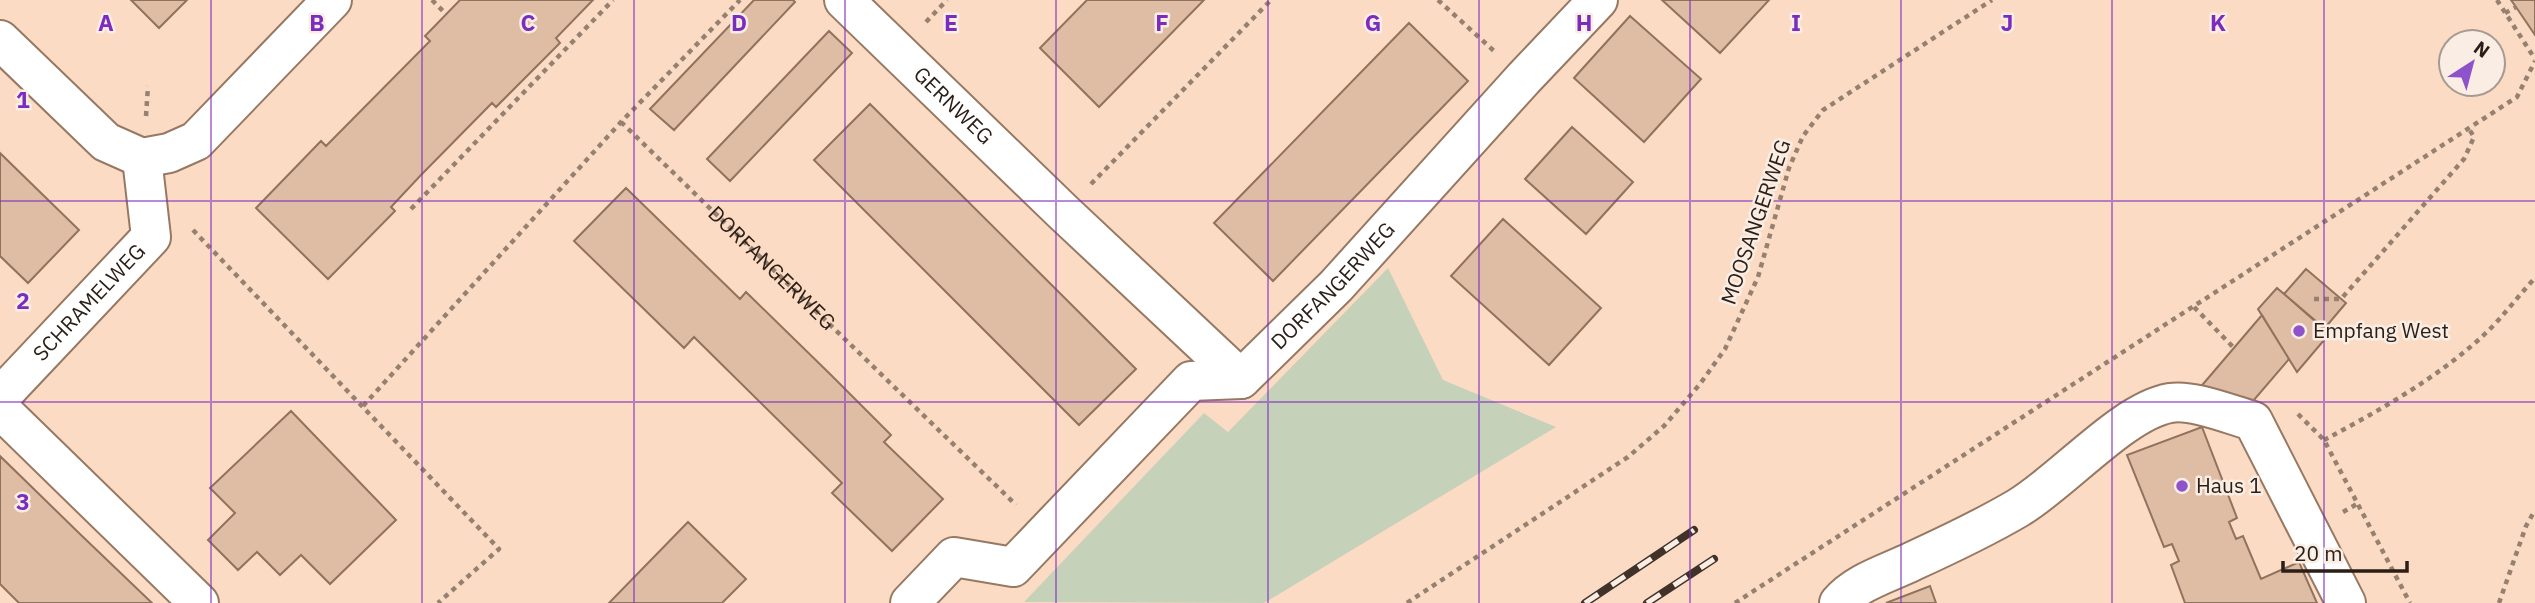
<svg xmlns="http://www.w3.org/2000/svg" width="2535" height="603" font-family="'IBM Plex Sans',sans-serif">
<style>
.green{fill:#c5d1b9}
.building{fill:#dfbca4;stroke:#90725d;stroke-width:2}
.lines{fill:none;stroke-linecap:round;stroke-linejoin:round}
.minor-casing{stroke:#967863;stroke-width:42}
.path{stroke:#968070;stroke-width:4.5;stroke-dasharray:5 5;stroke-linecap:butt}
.minor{stroke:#fff;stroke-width:38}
.rail-casing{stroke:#403228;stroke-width:8}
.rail{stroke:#faede4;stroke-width:5;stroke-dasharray:16;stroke-linecap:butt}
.grid{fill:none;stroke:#7b2cbf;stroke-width:2;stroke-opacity:0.55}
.poi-dot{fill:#8e53ca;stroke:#faede4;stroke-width:2.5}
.labels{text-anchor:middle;stroke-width:5;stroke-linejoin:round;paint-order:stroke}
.street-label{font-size:21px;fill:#2a1e16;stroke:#faede4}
.poi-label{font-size:21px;fill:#2a1e16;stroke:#faede4;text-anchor:start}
.grid-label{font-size:23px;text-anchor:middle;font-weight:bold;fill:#7b2cbf;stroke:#faede4;stroke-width:5;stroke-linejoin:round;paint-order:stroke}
</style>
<rect width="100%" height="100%" fill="#fcdbc4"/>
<!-- green -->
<path class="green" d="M1388,268l55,112 113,47 -292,176 -240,-1 180,-189 24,19z"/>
<!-- building -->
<path class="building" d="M131,0h56l-28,28z
M460,0h133l-37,38 4,5 -64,64 -4,-4 -71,72 -30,32 4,4 -67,68 -72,-71 65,-67 5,5 104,-105 -5,-5z
M754,0h39l2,2 -121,128 -24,-21z
M1087,0h117l-105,107 -59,-59z
M1662,0h107l-49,53z
M2511,0h24v35l-19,-28z
M1630,16l71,63 -57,63 -70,-64z
M1409,23l59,58 -195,200 -59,-58z
M829,31l23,22 -122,128 -23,-22z
M870,104l266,265 -57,56 -265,-265z
M1572,127l61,55 -47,52 -61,-55z
M0,153l79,77 -51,53 -28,-27z
M626,188l114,111 6,-7 83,81 62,62 -7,7 59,57 -51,52 -60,-58 10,-10 -148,-146 -10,11 -110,-107z
M1503,219l98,89 -52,57 -98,-89z
M2306,269l40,34 -22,26 -40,-35z
M2277,288l53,45 -33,39 -39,-63z
M2262,315l27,44 -54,63 -37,-32z
M291,411l105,109 -66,64 -29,-29 -21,20 -23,-23 -19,18 -30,-30 27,-27 -25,-25z
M2202,427l35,91 -8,4 7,17 7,-3 18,43 38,-17 18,41h-132l-14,-38 8,-4 -7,-17 -8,3 -37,-92z
M0,456l81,79 71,68h-133l-19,-19z
M688,522l58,57 -24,24h-113z
M1930,586l6,17h-50z"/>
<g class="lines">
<defs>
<g id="minor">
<path id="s2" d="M844,0l219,212 178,167"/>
<path d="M0,40l106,102 36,16 27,-5 27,-12 136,-141"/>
<path id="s3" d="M0,397l151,-160 -9,-79"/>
<path d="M0,409l199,194"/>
<path id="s4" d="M910,603l44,-46 59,10 178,-186 50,-2 95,-93 188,-208 74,-78"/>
<path d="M1839,603c17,-21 50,-30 74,-42 35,-16 71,-33 105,-53 44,-26 105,-97 152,-105 23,-4 61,12 83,18l93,182"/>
</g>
</defs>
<!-- minor casing -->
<use href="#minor" class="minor-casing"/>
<!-- path -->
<g class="path">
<path d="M432,0l14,14"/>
<path d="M1438,0l56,51"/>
<path d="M2497,0l38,59"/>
<path d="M2505,13l11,-6"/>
<path d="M926,22l21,-22"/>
<path d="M146,116l2,-30"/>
<path id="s1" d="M621,122l395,383"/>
<path d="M1091,184l180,-184"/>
<path d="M411,209l202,-209"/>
<path d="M193,230l306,319 -61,54"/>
<path d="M2314,299h27l123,-140 10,-22 -5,-8"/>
<path d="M2194,307l40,41"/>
<path d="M363,406l258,-284 119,-122"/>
<path d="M2298,414l26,26 86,163"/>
<path d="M2324,440c55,-29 120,-66 165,-110 16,-16 30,-35 46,-52"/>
<path d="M2343,512l14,-8"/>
<path d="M1407,603l221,-146 36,-31 36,-42 25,-35 33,-72 31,-109 14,-32 20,-26 169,-110"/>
<path d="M1735,603l782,-506 18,-36"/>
<path d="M2499,603l27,-77 9,-16"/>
</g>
<!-- minor -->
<use href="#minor" class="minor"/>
<defs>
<path id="rail" d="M1585,603l109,-73
M1647,603l67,-44"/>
</defs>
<!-- rail casing -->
<use href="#rail" class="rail-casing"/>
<!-- rail -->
<use href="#rail" class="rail"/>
</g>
<!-- grid -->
<path class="grid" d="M211,0v603M422,0v603M634,0v603M845,0v603M1056,0v603M1268,0v603M1479,0v603M1690,0v603M1901,0v603M2112,0v603M2324,0v603M0,201h2535M0,402h2535"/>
<!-- markers -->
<g class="poi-dot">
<circle cx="2299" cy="331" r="7"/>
<circle cx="2182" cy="486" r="7"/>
</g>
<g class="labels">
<!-- street labels -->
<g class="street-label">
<text dy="7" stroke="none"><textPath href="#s2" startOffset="152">GERNWEG</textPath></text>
<text transform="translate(1756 222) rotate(-71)" y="7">MOOSANGERWEG</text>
<text dy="7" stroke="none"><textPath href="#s1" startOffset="210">DORFANGERWEG</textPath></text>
<text dy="7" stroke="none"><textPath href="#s4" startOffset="562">DORFANGERWEG</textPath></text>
<text dy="7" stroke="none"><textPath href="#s3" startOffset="130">SCHRAMELWEG</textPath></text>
</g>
<!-- poi labels -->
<g class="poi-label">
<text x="2313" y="338">Empfang West</text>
<text x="2196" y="493">Haus 1</text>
</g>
</g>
<g class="grid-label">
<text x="106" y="31">A</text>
<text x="317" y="31">B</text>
<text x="528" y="31">C</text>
<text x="739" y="31">D</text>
<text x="951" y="31">E</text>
<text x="1162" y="31">F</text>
<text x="1373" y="31">G</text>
<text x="1584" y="31">H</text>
<text x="1796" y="31">I</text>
<text x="2007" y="31">J</text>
<text x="2218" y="31">K</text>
<text x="23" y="108">1</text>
<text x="23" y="309">2</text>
<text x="23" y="510">3</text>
</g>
<!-- north arrow -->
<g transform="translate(2472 63) rotate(36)"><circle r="33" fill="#faede4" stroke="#a79a92" stroke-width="2"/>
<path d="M0-5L12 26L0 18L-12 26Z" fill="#8e53ca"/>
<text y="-10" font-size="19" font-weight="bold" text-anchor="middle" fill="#2a1e16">N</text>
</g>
<!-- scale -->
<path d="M2283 561v10h124v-10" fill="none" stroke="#2a1e16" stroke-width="3.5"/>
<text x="2294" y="561" font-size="21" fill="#2a1e16" stroke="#faede4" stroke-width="5" paint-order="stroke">20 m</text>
</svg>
